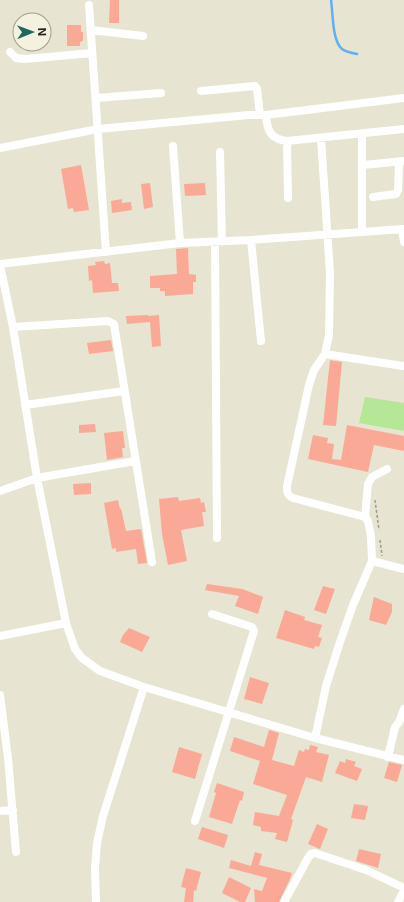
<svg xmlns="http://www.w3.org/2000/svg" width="404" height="902" font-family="Inter,sans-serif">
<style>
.green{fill:#b6e797}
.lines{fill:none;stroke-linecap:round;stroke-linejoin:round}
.stream{stroke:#5fb0f2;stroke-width:2.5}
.building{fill:#faa996}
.path{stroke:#9d9b8d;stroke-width:1.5;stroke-dasharray:3 2;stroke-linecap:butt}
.minor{stroke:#fff;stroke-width:8}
</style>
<rect width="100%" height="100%" fill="#e7e4d1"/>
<!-- green -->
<path class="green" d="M365,397l39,6v28l-45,-8z"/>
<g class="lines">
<!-- stream -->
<path class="stream" d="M331,0c2,12 1,41 11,49 4,3 10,4 15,5"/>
</g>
<!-- building -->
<path class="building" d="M110,0h9v23h-10z
M67,25h14v7h2v9l-3,1v4h-13z
M81,165l8,45 -15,2 -1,-4 -5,1 -7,-40z
M150,183l3,24 -9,2 -3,-25z
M205,183l1,12 -21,1 -1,-12z
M122,199v4l9,-1 1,8 -20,3 -1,-12z
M188,248l1,26 7,1v7h-3v12l-28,2v-5h-5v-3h-10v-12l27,-2 -1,-25z
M104,261l1,3 5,-1 2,20h6l1,8 -26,2 -1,-13 -3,1 -1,-15 8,-1 -1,-3z
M148,315v1l11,-1 2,31 -9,1 -2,-25 -23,2 -1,-8z
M111,340l2,11 -24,3 -2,-11z
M330,360l12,2 -6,64 -13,-1z
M95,424l1,8 -17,1v-8z
M347,425l57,11v15l-30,-6 -6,27 -60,-13 5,-24 15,3 -1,5 7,1 -2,15 9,1z
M123,431l2,17h-3l1,9 -16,3 -3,-27z
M91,483v11l-17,1 -1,-11z
M178,497l1,4 21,-3 1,5 3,-1 2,10h-4l2,14 -23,4 6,31 -19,4 -6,-31 -3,-35z
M118,500l2,9 1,-1 5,23 15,-2 6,34 -9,1 -2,-15 -20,3v-4l-4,1 -8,-46z
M207,584l35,5 21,8 -5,17 -23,-8 4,-10 -34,-6z
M323,586l12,3 -9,25 -12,-4z
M374,597l18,7v8l-6,13 -17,-5z
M285,610l20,7 -1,3 18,5 -4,12 4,1 -3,9 -4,-1 -1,3 -38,-11z
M129,628l21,9 -8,15 -22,-10 3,-7z
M250,677l19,6 -7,21 -18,-5z
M269,730l10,3 -7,27 22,6 5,-16 5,2 1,-3 4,1 1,-5 8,2 -2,5 13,3 -7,27 -16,-5 -15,42 2,1 -6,22 -12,-3 2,-6 -16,-2v-4l-8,-2 2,-13 24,4 8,-21 -34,-11 7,-23 -30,-10 4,-14 30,10z
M179,747l23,7 -7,25 -23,-7z
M346,759l10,3 -2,4 8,3 -5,12 -22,-8 5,-12 5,2z
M389,762l13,3 -5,17 -13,-4z
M217,783l27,9 -2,9 -2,-1 -8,24 -23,-7 7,-24 -2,-1z
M354,804l14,2 -3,14 -14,-2z
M317,824l11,5 -8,20 -12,-5z
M202,827l26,8 -4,13 -26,-9z
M359,849l22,5 -3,14 -22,-7z
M255,852l7,2 -3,11 33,8 -2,6 -11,23h-24l-1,-13 8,2 5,-13 -38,-10 2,-8 20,6z
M186,868l15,4 -5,19 -2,-1 -1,12h-9l2,-14 -5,-1z
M229,877l22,11 -6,14h-5l-18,-9z"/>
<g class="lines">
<!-- path -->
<path class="path" d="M375,500l4,30
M380,540l2,16"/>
<!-- minor -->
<path class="minor" d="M89,5l17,247
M91,30l52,6
M10,52l6,6 9,1 67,-6
M201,91l54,-5 2,3 3,26
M96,98l65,-5
M266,115l138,-17
M362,134v98
M287,141l1,57
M173,146l7,97
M0,148l98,-19 151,-14h17c1,15 4,24 21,26l117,-12
M220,152l2,89
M363,165l41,-4
M373,197l23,-3 2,-4 1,-28
M402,229l2,13
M251,240l10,101
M215,242l2,296
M0,264l180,-21 71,-3 153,-11
M0,265l13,62 24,151 29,145 9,26 7,9 18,13 44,16 171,51 89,22
M13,327l95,-6 6,3 38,238
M325,354l78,12
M25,405l99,-14
M0,491l37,-13 98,-17
M365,517l3,-33 4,-7 15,-8
M372,561l32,8
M0,636l66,-13
M0,695l8,63 8,94
M315,738l11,-52 14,-44 13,-37 19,-44 -1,-25 -3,-15 -3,-4 -72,-19c-6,-3 -6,-6 -6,-12l22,-101 5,-15 11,-16 4,-19 1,-62 -9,-135
M388,757l7,-30 4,-5 5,-13
M0,811l13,-1
M195,821l59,-190 -2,-4 -40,-13
M96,902l-1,-34 2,-25 6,-27 41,-129
M284,902l24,-44 3,-4 4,-1 51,17 38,18
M398,902l6,-12"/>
</g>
<!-- north arrow -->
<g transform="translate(32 32) rotate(89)"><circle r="19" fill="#f4f1de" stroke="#a29f91"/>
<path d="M0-3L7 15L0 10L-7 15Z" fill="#1e6861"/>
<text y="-6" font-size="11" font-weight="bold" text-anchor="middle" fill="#26251e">N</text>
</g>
</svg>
